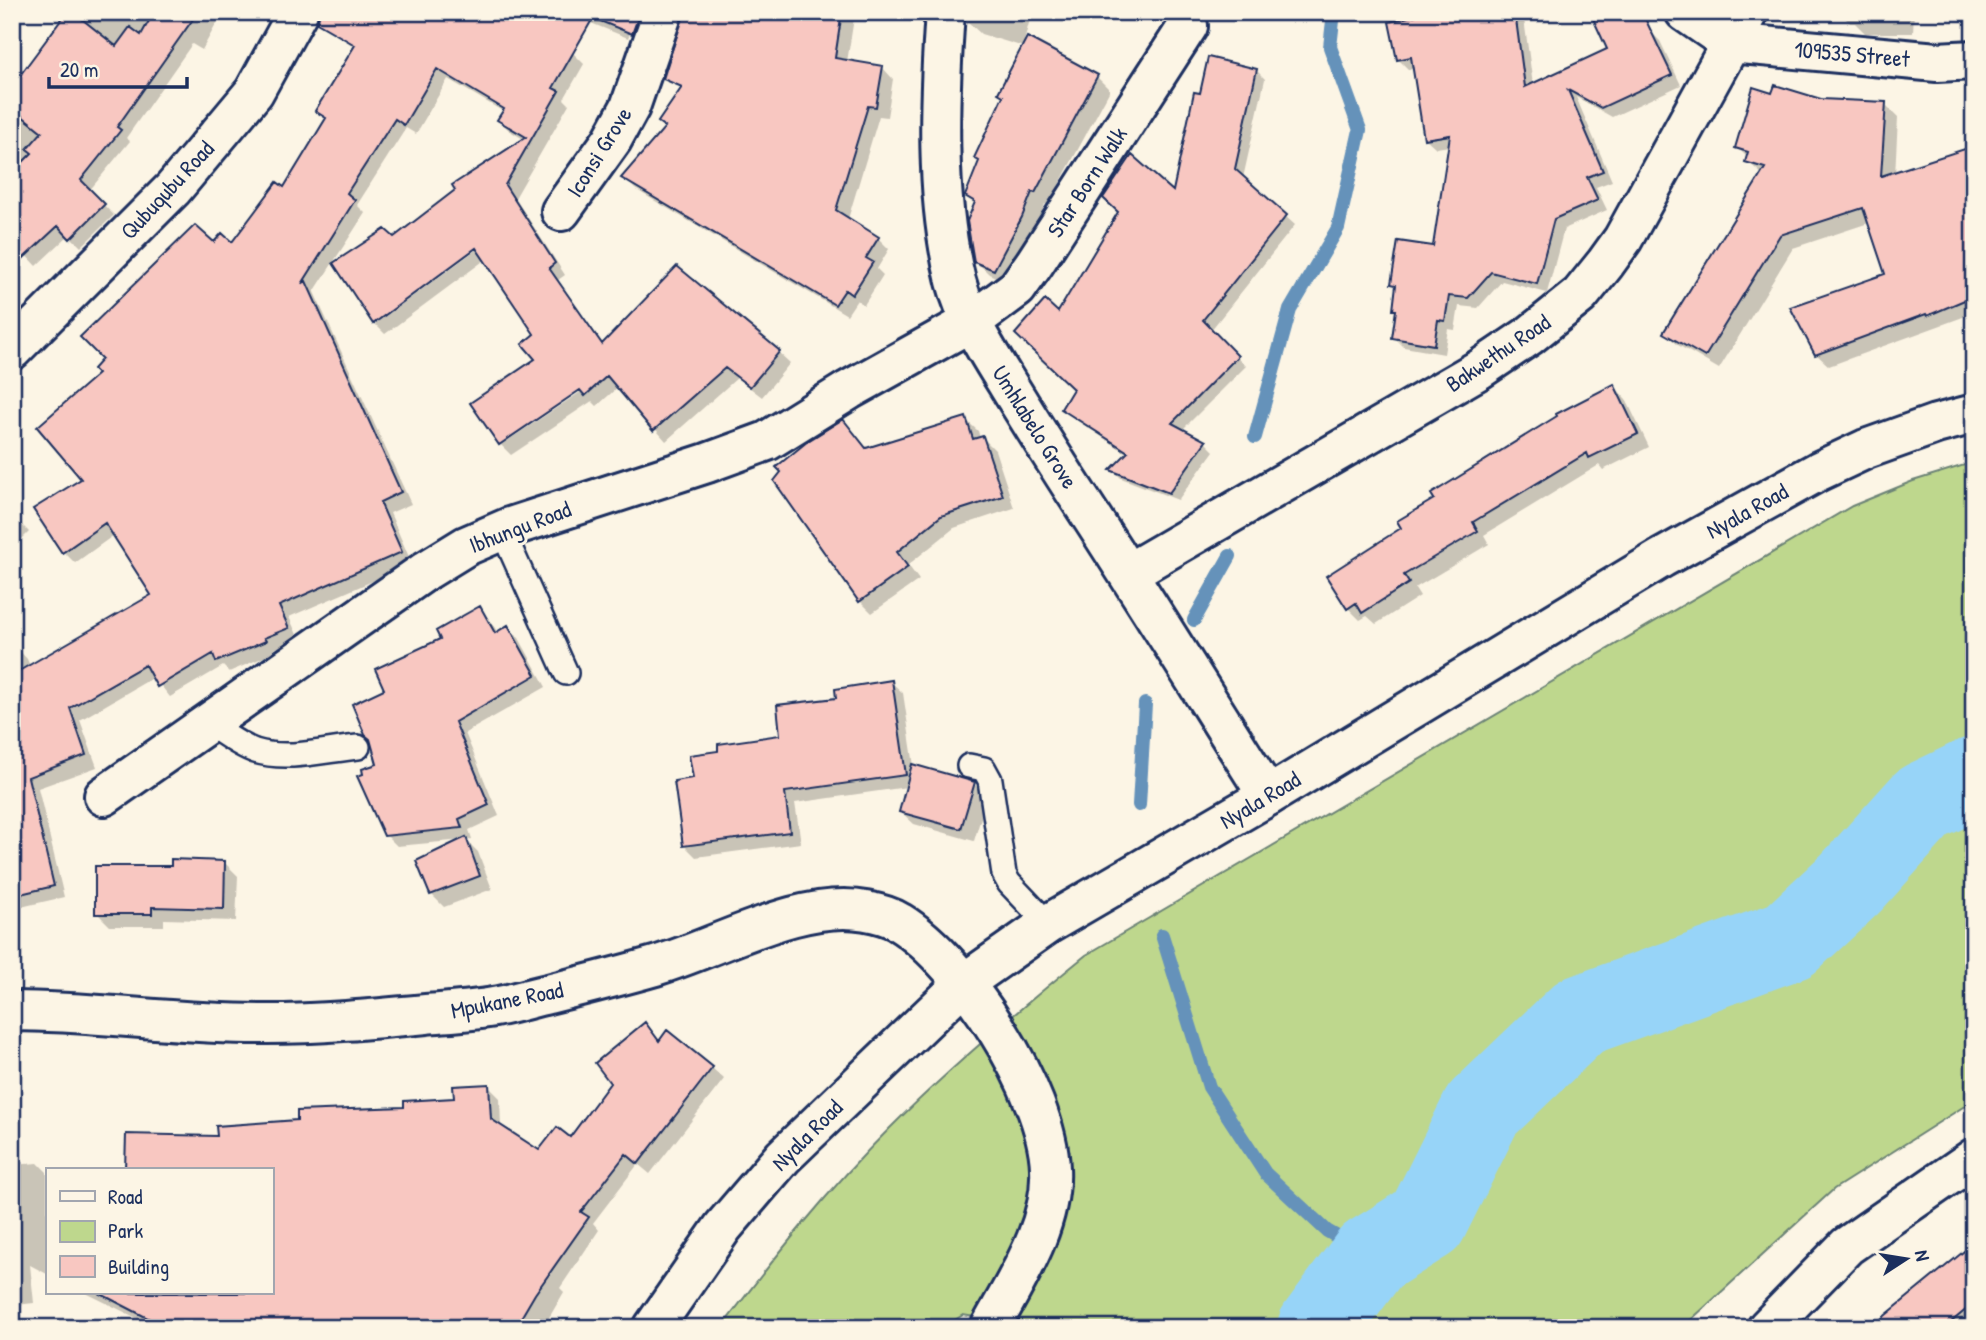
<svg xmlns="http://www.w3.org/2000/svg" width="1986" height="1340" font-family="'Patrick Hand',sans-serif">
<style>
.green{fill:#bed78d;stroke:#6c8376;stroke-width:2}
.shadow{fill:#0003}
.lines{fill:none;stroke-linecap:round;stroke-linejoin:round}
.stream{stroke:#6592ba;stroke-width:14}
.river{stroke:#97d4f8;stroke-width:82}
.building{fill:#f8c7c1;stroke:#1b2f5e;stroke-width:2}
.service-casing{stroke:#1b2f5e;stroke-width:28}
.minor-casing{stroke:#1b2f5e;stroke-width:44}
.tertiary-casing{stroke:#1b2f5e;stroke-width:44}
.service{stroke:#fcf5e5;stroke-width:23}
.minor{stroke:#fcf5e5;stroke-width:38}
.tertiary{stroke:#fcf5e5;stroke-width:38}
.labels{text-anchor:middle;stroke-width:6;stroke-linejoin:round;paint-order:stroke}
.street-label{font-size:23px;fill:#1b2f5e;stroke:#fcf5e5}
</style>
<rect width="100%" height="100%" fill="#fcf5e5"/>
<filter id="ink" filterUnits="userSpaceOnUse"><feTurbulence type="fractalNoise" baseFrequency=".0143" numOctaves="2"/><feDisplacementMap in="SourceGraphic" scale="14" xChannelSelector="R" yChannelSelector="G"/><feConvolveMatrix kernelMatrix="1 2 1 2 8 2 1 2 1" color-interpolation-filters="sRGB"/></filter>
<g filter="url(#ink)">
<!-- green -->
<path class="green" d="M1974,462v638l-140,89 -152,139h-641l-78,-13 -21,13h-221c53,-70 107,-138 169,-200 62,-62 128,-118 196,-173l766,-449 61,-25z"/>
<!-- shadow -->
<path class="shadow" d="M78,12h145l-21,38 -10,-6 -66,94 4,3 -41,50 25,24 -33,32 -12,-12 -33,31 -15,-16 -9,9v-170z
M577,12h61l-10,26 -42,-17z
M723,12h132l-8,50 35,5 11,12 -6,38 -8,-1 -31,103 30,19 11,11 -12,20 6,6 -19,30 -7,-5 -10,15 -212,-126 -11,-11 43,-50z
M971,12h61l-9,33 74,32 13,13 -62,115 -3,-1 -11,27 -27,51 -18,-8 -13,-13v-56l-9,-9 57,-149 -43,-13 -13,-12z
M1389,12h134l10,73 117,-54 10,10 21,44 -69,32 -36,-20 36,84 -16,6 11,23 -43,19 -17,64 -45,-12 -24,27 -19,-2 -4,24 -7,-1 -4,25 -40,-7 -10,-10 4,-25 -3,-3 3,-21 -5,-5 42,-35 15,-102 -14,2 -11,-10 -10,-70 -6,2 -11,-11z
M1839,12h75l-1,21h-48l-10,-10h-5z
M340,35l233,18 11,11 -20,35 5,5 -54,94 50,77 -7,5 46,65 174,7 12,11 -28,34 -25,-19 -71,63 -48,-54 -21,19 -5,-5 -81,54 -10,-10 87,-58 -50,-28 -2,-25 -50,-75 -101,75 -10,-10 109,-80 -90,-5 131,-99 -15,-9 -11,-11 5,-8 -56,-33 -32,55 -10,-6 -49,77 8,8 -51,79 97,212 -21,9 22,51 -123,53 10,22 -25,10 2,3 -47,20 -6,-6 -53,31 -16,-20 -74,43 17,47 -59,21 26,109 -52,12v-260l4,-2 11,12 3,7 123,-70 -39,-61 -39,28 -11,-11 19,-73 18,-105 113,-130 18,1 52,-55 43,-70 -10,-10 38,-62z
M1256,70l9,9 -22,99 52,47 -84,105 35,36 -64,64 23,12 9,9 -36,49 -57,-22 -8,-8 15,-16 -56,-37 -9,-8 12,-20 -17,-74 116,-121 27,-99z
M1773,95l112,9 13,13 -5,98 -100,33 -74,121 -41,-24 -13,-12 98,-158 -16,-14 1,-3 -11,-11z
M1974,110v28l-7,-27z
M1974,238v75l-145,53 -13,-12 71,-79z
M1614,386l12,13 23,48 -46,23 -4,-5 -115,70 5,9 -74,44 5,8 -44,28 -9,-8 -7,4 -12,-12 56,-79 32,-29 123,-83z
M965,419l13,12 2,7h3l12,12 19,58 -60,20 -46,37 11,15 -47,33 -12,-12 -17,-179 25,28z
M12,515l17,17 -17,17z
M479,608l11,12 8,13 10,-6 11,11 27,49 -81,46 34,83 -30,14 3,9 -6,1 12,12 14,37 -48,18 -13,-13 32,-54 -66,6 -11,-11 -7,-70 7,-75z
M891,682l12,11 11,73 60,18 13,13 -13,44 -60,-17 -13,-12 6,-25 -112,16 6,40 -105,14 -11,-11 10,-67 25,-27 62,-16 56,-37z
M225,863l13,13 -2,45 -72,-2v7h-54l-13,-13 76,-45z
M645,1025l15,17 52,26 12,11 -74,95 -12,-10 -45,59 6,7 -39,58 4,4 -21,36h-249l-23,-158h-144l1,-34 91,2 80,-17 107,-12 50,-10 32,-13 12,12 1,30 38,24 31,-12 42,-57z
M38,1163l9,9v102l-17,-9 4,38 -18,2 1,7 -5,1v-148z
M1974,1243v85h-92l80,-73 -1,-3z
M86,1293h176l-18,35h-87z"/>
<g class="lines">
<!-- stream -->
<path class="stream" d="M1255,437l35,-127 48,-82 22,-98 -30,-83 4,-35
M1194,620l36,-64
M1139,805l6,-101
M1162,935l47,152 56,86 62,58 44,25"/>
<!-- river -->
<path class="river" d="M1318,1328l53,-72 56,-35 55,-111 98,-94 210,-76 61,-57 73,-81 50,-24"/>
</g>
<!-- building -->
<path class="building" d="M67,12h6l43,34 14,-19 11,8 13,-23h44l-81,115 4,3 -40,50 24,24 -35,35 -12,-13 -46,43v-96l20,-20 -5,-4 15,-17 -30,-24v-22z
M320,12h320l-8,22 -39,-16 -40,70 6,3 -54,94 50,78 -6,5 53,76 75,-78 103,85 -30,36 -25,-19 -72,63 -46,-55 -22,20 -5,-6 -81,55 -29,-42 65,-44 -13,-15 12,-10 -58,-86 -103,76 -40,-61 52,-34 9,8 61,-47 -3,-5 74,-48 -29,-17 7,-11 -67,-40 -33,56 -9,-6 -48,74 8,7 -53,84 4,-3 95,211 -21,10 22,50 -123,54 10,22 -25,10 2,3 -50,21 -3,-8 -56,33 -12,-22 -75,43 16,47 -58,22 26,109 -42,10v-221l139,-80 -46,-72 -43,30 -29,-44 48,-30 -44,-52 61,-53 -5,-5 9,-10 -22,-22 115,-112 19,17 8,-9 10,9 45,-60 7,5 42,-69 -11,-7 40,-66 -38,-22z
M684,12h158l-7,46 48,8 -7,41 -8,-1 -32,104 43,27 -13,21 7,4 -21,33 -7,-5 -10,15 -214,-127 44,-51 -7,-5 24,-35 -19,-8z
M1428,12h87l10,75 82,-38 -17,-37h52l30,63 -71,33 -33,-18 35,81 -16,6 11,23 -44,19 -17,65 -46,-12 -23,26 -19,-2 -4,25 -7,-1 -4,25 -42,-7 4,-28h-3l3,-25 -5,-1 7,-43 35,5 17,-111 -26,4 -13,-82 -14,3 -8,-38z
M1027,37l71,38 -63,118 -3,-1 -10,25 -28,53 -20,-8 -7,-41 8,-19 -10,-6 14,-35 -5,-3 29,-62 -5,-3z
M1208,57l49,12 -22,100 52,46 -84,105 35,36 -66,67 34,18 -37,52 -59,-23 18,-18 -67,-43 12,-20 -58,-55 30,-34 13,12 60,-100 -15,-14 29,-43 41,36 21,-99 6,1z
M1775,85l46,14 65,3 -5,74 93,-30v150l-47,20 -1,-2 -111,41 -25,-48 95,-33 -22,-66 -83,27 -75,122 -42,-24 102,-165 -20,-6 3,-10 -13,-4 18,-61 19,6z
M1614,384l24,50 -49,24 -2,-5 -114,69 5,9 -74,44 5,8 -47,30 -6,-10 -9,6 -21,-33 75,-48 -4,-7 37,-22 -3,-5 126,-78 -1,-2z
M966,417l7,22 10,-3 20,60 -62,20 -44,36 11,15 -49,35 -85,-121 7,-9 -5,-5 32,-26 35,-22 23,29z
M480,606l15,27 13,-8 28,50 -81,47 34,83 -30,14 3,9 -78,8 -27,-60 6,-2 -1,-5 15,-5 -7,-25 -5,-4 -13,-31 32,-15 -9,-20 65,-30 -4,-8z
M892,680l14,95 -121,17 5,40 -107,14 -9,-65 19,-3 -4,-23 29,-4v-7l62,-9 -3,-30 59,-7 -1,-9z
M912,764l63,18 -14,47 -62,-17z
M466,837l14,39 -50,19 -14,-34z
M171,859l54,2 -1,48 -72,-2v7h-57v-48h76z
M645,1022l14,19 8,-11 46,37 -75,97 -12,-10 -45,58 8,5 -54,77 -20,34h-348l-68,-35h172v-123h-146l1,-36 91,2 -1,-10 81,-6v-9l107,-4v-6l50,-3 -1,-12 36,-2 2,35 48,31 18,-23 13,10 40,-54 -15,-20z
M1974,1243v60l-30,25h-74z"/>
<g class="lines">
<defs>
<path id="service" d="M502,530l64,143
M208,723c15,10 30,22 47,28 32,10 71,-1 103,-4
M969,766l15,3 6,11 14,94 5,9 39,41"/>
<path id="minor" d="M945,12c-6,85 -10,186 11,269 10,38 31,70 52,104 24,39 48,78 73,116 64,98 125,197 187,295
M1685,12l45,31 207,19 37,-2
M561,211l51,-71 18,-33 33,-95
M12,350l161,-161 81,-97 44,-80
M1128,573l352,-204 49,-33 51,-41 25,-31 18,-25 125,-227
M104,796l323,-226 39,-24 44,-19 197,-64 60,-22 82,-51 122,-68 46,-34 17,-24 154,-238
M12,1011c85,0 170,14 255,13 53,0 106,-5 159,-10 23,-2 46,-3 68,-7 18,-3 36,-9 54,-13 36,-9 72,-18 107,-28 62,-18 147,-68 211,-55 11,2 24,5 33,11 65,40 148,169 151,246 3,58 -34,112 -60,160
M1767,1328l80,-82 127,-88"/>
<path id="tertiary" d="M653,1328l70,-101 60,-70 181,-174 84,-59 220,-128 394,-238 157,-87 47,-22 70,-25 38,-10"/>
</defs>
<!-- service casing -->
<use href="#service" class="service-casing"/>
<!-- minor casing -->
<use href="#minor" class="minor-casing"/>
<!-- tertiary casing -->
<use href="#tertiary" class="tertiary-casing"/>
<!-- service -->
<use href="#service" class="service"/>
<!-- minor -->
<use href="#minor" class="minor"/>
<!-- tertiary -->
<use href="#tertiary" class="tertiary"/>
</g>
</g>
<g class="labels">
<!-- street labels -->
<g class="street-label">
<text transform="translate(1852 54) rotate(5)" y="8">109535 Street</text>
<text transform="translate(599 152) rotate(-58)" y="8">Iconsi Grove</text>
<text transform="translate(1087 182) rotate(-57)" y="8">Star Born Walk</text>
<text transform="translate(167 190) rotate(-47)" y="8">Qubuqubu Road</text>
<text transform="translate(1498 353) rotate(-34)" y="8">Bakwethu Road</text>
<text transform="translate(1035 427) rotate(58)" y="8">Umhlabelo Grove</text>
<text transform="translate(1747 511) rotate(-29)" y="8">Nyala Road</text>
<text transform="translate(520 527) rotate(-21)" y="8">Ibhungu Road</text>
<text transform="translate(1260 800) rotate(-31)" y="8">Nyala Road</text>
<text transform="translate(507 1000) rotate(-11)" y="8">Mpukane Road</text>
<text transform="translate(807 1135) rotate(-45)" y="8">Nyala Road</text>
</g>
</g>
<!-- margin -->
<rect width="1986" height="1340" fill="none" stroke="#fcf5e5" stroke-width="42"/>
<rect x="21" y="21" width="1944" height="1298" fill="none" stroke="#1b2f5e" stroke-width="2.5" filter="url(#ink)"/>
<!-- legend -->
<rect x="46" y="1168" width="228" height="126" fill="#fcf5e5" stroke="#a2a6af" stroke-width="2"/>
<rect x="60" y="1191" width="35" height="10" fill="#fcf5e5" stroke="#a2a6af" stroke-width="2"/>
<text x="108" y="1204" font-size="21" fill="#1b2f5e">Road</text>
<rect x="60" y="1221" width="35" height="21" fill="#bed78d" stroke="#a2a6af" stroke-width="2"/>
<text x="108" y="1238" font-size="21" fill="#1b2f5e">Park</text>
<rect x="60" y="1256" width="35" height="21" fill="#f8c7c1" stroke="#a2a6af" stroke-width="2"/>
<text x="108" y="1274" font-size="21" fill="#1b2f5e">Building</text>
<!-- north arrow -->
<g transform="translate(1906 1259) rotate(78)" stroke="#fcf5e5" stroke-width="5" paint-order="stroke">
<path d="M0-5L12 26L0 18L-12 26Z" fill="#1b2f5e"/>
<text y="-10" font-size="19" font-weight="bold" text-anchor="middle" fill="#1b2f5e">N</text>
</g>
<!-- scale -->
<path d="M49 77v10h138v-10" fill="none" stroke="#1b2f5e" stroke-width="3.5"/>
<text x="60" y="77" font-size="21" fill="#1b2f5e" stroke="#fcf5e5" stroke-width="5" paint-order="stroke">20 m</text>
</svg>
